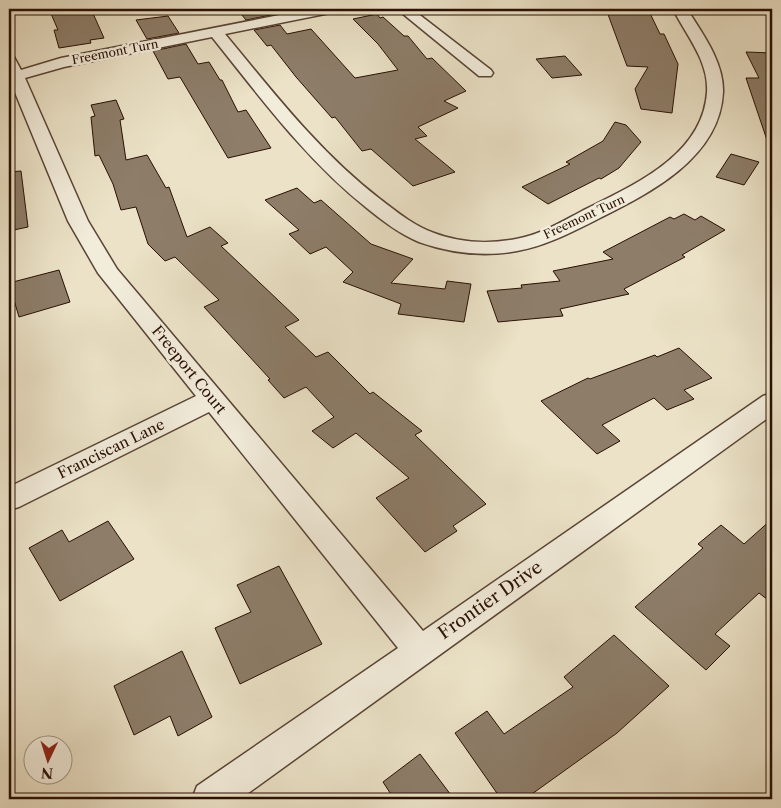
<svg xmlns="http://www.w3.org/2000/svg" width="781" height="808" font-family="'Libre Caslon Text',serif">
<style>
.building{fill:#8d7d69;stroke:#281004}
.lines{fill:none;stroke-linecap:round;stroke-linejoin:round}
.minor-casing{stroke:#594435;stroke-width:3}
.minor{fill:#f2ecdb;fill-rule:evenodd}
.labels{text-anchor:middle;stroke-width:5;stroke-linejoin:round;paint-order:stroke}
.far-street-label{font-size:12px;fill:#281004;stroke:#f2ecdb}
.street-label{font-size:15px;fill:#281004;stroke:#f2ecdb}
.near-street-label{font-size:18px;fill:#281004;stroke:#f2ecdb}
</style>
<rect width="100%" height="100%" fill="#ebe2c7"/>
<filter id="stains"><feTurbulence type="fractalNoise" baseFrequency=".004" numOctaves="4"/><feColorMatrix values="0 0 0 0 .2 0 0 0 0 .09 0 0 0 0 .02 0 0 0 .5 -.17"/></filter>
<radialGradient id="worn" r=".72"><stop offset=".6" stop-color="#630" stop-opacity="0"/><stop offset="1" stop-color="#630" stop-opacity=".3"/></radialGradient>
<!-- building -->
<path class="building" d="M49,9h42l13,29 -14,2 1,3 -32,5 -5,-18h4z
M237,9h29l5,6 -25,5z
M606,9h42l12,25h4l14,30 -6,49 -31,-4 -6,-20 13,-22 -21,-1z
M377,14l3,4 3,-1 21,19h4l19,23 5,-1 34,33 -22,10 14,7 -40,19 9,9 -12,3 40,33 -42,14 -42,-37 -9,2 -27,-34 -3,1 -36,-41 -25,-32 -4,1 -13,-16 26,-5 7,9 24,-5 44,49 43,-8 -20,-26 -25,-25z
M168,16l11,17 -32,6 -11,-19z
M186,44l12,20 11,-2 11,18h2l16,32 8,-2 25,38 -43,10 -48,-81 -12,2 -15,-28z
M746,52l26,1v93h-3l-23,-68h13z
M565,56l17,19 -30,3 -16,-19z
M116,100l8,19 -4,1 6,40 21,-5 19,33 3,-1 18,50 23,-10 18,16 -7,3 78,74 -14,7 31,30 12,-5 42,42 3,-2 49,39 -7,4 71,69 -33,22 4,5 -32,21 -49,-54 33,-20 -53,-45 -23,15 -21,-17 22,-14 -28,-30 -22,11 -16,-18 2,-1 -66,-72 15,-7 -44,-43 -10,4 -17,-17 -12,-37 -15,3 -8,-26 -14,-29 -4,1 -4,-39 4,-1 -4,-11z
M615,122l11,3 15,17 -22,26 -18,11 -2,-1 -51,26 -26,-17 48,-23 -4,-2 37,-21z
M731,154l28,8 -15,23 -28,-8z
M21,171l7,56 -19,4v-59z
M297,188l17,15 7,-3 50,44 42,15 -22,24 54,6 2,-8 24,3 -7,38 -66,-8 3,-10 -58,-22 10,-10 -27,-25 -16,7 -21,-20 10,-4 -34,-30z
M684,214l11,6 6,-4 24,14 -43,25 3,2 -61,32 5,5 -69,15 3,7 -65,6 -11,-31 35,-3 -1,-3 39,-4 -7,-10 60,-12 -10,-7 67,-35 4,2z
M59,270l11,32 -51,15 -10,-34z
M679,348l33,30 -28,12 10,9 -27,11 -13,-12 -52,27 18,16 -23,13 -56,-53 47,-23 2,1 65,-24 2,2z
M772,519v84l-13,-10 -44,41 15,12 -24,24 -71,-63 68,-59 -5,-4 23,-19 23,19z
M108,521l26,38 -74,42 -31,-53 33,-18 7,12z
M279,566l43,78 -82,40 -25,-56 36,-16 -14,-27z
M614,635l55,51 -52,47 -92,66h-24l-46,-66 32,-22 17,23 69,-47 -9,-10z
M182,651l30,66 -34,19 -8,-20 -36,19 -20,-49z
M420,754l34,45h-60l-11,-17z"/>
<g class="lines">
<defs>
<path id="minor" d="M310,9h27l-7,4 -105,21c48,58 95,119 155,165 17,13 34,27 54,34 26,10 56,11 82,6 24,-4 45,-17 66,-28 50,-25 121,-55 125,-119 2,-31 -21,-57 -34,-83h14c15,24 37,53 36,83 -3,66 -73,101 -125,127 -26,13 -52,27 -81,32 -32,6 -67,2 -98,-9 -19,-8 -35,-20 -51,-33 -61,-48 -108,-112 -156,-172l-148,30 -39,11 63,143 29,48 306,362 340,-235 9,-3v22l-532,384h-48l5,-13 201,-138 -189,-236 -190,95 -10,3v-23l187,-91 -98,-123 -30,-52 -59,-143v-23l5,2 7,13 40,-12z
M397,9h15l79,61 2,3 -2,3h-12z"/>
</defs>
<!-- minor casing -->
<use href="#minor" class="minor-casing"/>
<!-- minor -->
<use href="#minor" class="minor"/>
</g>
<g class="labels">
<!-- far-street labels -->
<g class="far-street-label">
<text transform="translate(115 52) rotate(-11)" y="4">Freemont Turn</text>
<text transform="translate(584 217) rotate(-25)" y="4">Freemont Turn</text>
</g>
<!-- street labels -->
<g class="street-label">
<text transform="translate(189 370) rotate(51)" y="5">Freeport Court</text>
<text transform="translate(111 449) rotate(-26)" y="5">Franciscan Lane</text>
</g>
<!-- near-street labels -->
<g class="near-street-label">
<text transform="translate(490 600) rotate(-35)" y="6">Frontier Drive</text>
</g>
</g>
<!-- margin -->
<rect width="781" height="808" fill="none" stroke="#ebe2c7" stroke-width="30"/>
<rect x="10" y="10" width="761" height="788" fill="none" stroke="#281004" stroke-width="2.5"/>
<rect x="15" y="15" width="751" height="778" fill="none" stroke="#281004"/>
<!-- north arrow -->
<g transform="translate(48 760) rotate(184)"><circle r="24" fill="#f2ecdb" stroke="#a19485"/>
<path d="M0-4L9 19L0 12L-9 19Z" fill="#8f2418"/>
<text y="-8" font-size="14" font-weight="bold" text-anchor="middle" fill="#281004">N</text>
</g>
<rect width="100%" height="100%" filter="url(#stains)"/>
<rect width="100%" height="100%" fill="url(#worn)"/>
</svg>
